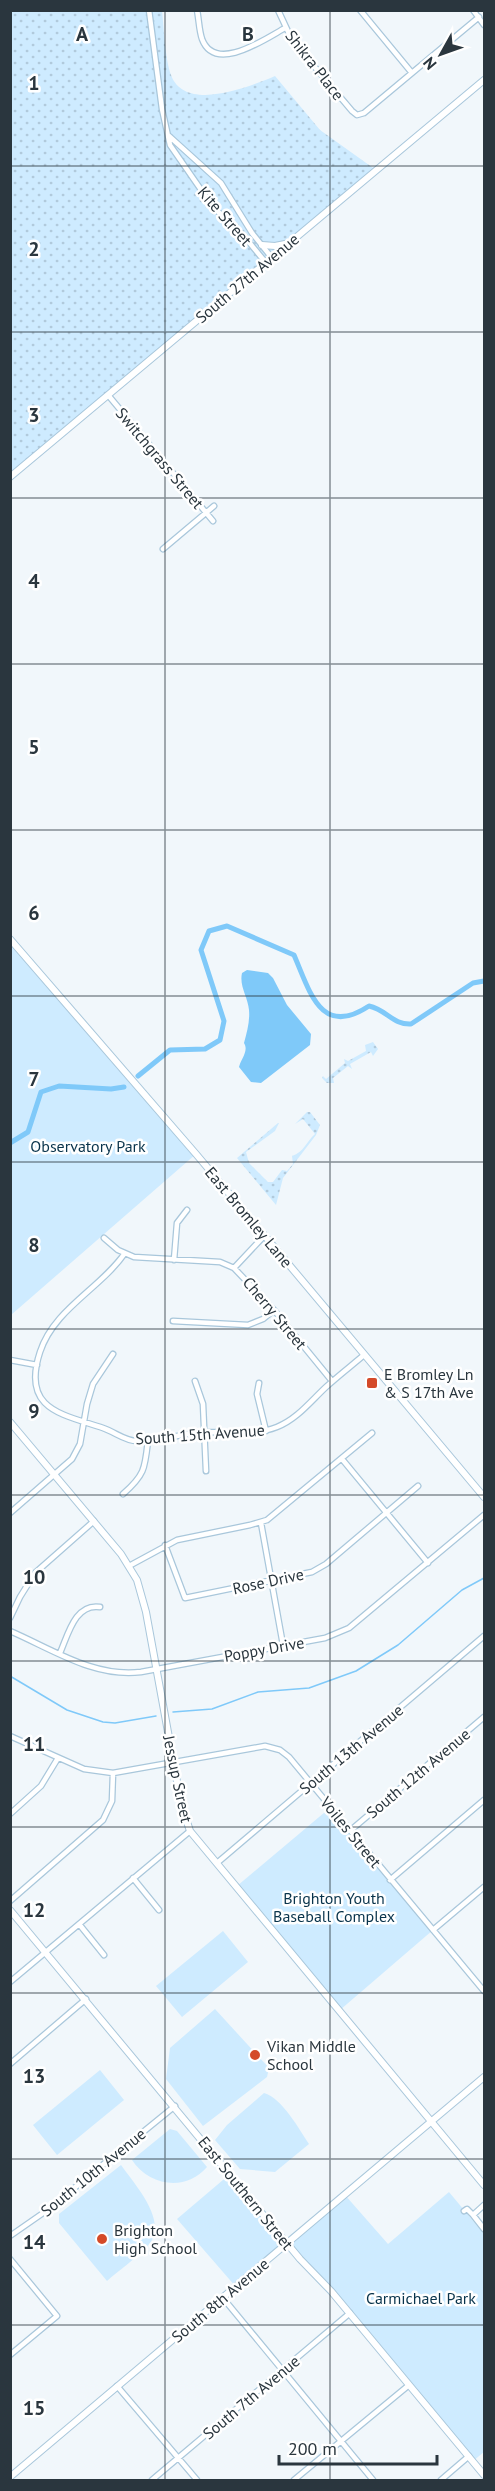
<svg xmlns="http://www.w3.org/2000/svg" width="495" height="2491" font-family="'PT Sans',sans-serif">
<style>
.grass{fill:url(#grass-dots)}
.park{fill:#ceebff}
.water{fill:#7fc9f9}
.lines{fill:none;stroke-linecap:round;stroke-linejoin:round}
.stream{stroke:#7fc9f9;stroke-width:1.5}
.canal{stroke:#7fc9f9;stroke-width:5}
.street-casing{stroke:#a9c7db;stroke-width:7}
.secondary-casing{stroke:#a9c7db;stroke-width:8}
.street{stroke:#fff;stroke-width:4.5}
.secondary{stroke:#fff;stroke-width:6}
.grid{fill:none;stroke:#2a363e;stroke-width:1.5;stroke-opacity:0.55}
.poi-dot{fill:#d44a29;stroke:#fff;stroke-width:2}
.labels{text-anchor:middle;stroke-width:5;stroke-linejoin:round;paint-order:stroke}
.street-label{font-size:16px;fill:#2a363e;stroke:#fff}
.park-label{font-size:16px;fill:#09344c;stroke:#fff}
.poi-label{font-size:16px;fill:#2a363e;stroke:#fff;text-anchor:start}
.grid-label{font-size:20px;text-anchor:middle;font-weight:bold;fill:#2a363e;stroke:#fff;stroke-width:5;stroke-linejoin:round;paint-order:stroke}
</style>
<defs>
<pattern id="grass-dots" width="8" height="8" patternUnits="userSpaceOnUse" patternTransform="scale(1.5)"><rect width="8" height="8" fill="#ceebff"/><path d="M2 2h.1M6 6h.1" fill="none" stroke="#b1cadc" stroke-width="1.8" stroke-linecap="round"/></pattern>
</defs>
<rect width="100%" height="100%" fill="#f1f7fb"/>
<!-- grass -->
<path class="grass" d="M11,11h151c2,17 3,48 9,64 14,38 78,12 104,1l45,54 56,40 -365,306z
M373,1042l5,7 -5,7 -2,-4 -21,12 2,5 -4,-3 -15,12 1,5h-7l-5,-5 1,-2 3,3 19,-16 -1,-4 4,2 18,-10 -1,-6z
M307,1112h3l10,13 -4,10 -33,43 -7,27 -39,-47 41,-35h1l-4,8 -29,21 3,11 19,19h5l9,-12 5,1 6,-7 -1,-8c12,-4 14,-14 23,-22l-12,-15 -8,5z"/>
<!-- park -->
<path class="park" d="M10,939l186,215 -185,161h-1z
M331,1807l102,123 -93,80 -103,-124z
M223,1931l25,31 -66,55 -26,-31z
M215,2009l54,59 -2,9 -64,49 -37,-47 4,-31z
M100,2070l24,30 -67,55 -24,-30z
M264,2093c18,5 35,36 45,51l-34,28 -35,-3 -25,-29 12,-15z
M170,2129l7,2 30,36c-21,25 -58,19 -75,-7z
M121,2165c12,17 44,52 31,75 -6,11 -35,32 -45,41l-48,-58v-9z
M230,2174l57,69 58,-48 43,49 61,-52 35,42v218l-11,9 -185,-217 -52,43 -59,-68z"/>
<!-- water -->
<path class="water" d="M247,970l21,3 5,5 14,27 24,29 -1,11 -49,38 -10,-1 -12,-15c2,-8 10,-16 5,-24 3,-11 6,-22 5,-33 -1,-13 -10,-24 -7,-37z"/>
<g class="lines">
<!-- stream -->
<path class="stream" d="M10,1676l57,34 36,12 12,1 41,-7
M173,1712l39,-3 46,-17 51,-4 47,-17 42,-26 64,-55 22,-12"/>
<!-- canal -->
<path class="canal" d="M138,1076l32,-26 35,-1 15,-9 4,-19 -23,-71 8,-19 18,-5 67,29c16,37 27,83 75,51 18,4 24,19 42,18l62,-41 11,-2
M10,1143l18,-11 13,-40 18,-6 52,3 13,-2"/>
<defs>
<path id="street" d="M149,10l13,99 8,36 43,62 31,29 22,27
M197,10c2,10 2,20 5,29 13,35 63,0 83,-11
M278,10l14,30 60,71 5,4 7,-2 115,-96
M360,10l52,63
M473,10l11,15
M169,136l52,47 31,50 20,25
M108,395l105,126
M163,549l51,-43
M104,1238l14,12 16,7 86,5 14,6 40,42 58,71
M125,1253c-25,36 -71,56 -85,99 -19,58 22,62 63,76 12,4 22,13 34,13 22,1 45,-8 68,-9 23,0 49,4 72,-5 20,-8 33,-25 49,-40 12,-11 25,-21 38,-32
M174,1260l3,-37 10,-13
M234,1268l30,-32
M173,1321l75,4 15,-6 11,-9
M10,1360l27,5
M195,1381l8,23 3,67
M259,1383l-2,11 9,37
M342,1459l86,104
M123,1494c22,-19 22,-26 25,-54
M10,1513l62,-54 8,-15 7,-40 6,-20 20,-30
M261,1523l22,122
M165,1545l20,53 127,-26 14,-8 92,-78
M129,1566l48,-26 73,-15 17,-5 105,-87
M10,1618l10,-21 15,-24 59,-52
M10,1631c42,18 84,47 131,41l184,-34 24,-10 135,-113
M60,1653c8,-18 15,-50 40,-46
M10,1736l74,33 29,4 152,-27 15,4 9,7 195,234
M10,1814l31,-28 17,-28
M351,1830l133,-113
M217,1863l267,-227
M133,1878l26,32
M390,1880l94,-80
M10,1901l93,-81 9,-19 1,-28
M79,1924l25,31
M433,1930l51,-43
M10,1982l180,-151
M10,2064l76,-65
M464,2211l3,-2 6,6 11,-10
M473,2215l11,14
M10,2236l36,-25 129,-105
M10,2259l47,57 -47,39
M223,2298l150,182
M117,2386l80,94
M152,2480l198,-167
M294,2480l115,-95
M441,2480l28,-24"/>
<path id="secondary" d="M262,245l13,1 15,-3
M10,477l474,-397
M10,939l186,215 288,343
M10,1422l111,132 16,26 9,32 35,191 9,28 294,354
M10,1910l290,349 31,32 153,184
M10,2477l474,-400"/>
</defs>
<!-- street casing -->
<use href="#street" class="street-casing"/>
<!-- secondary casing -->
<use href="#secondary" class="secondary-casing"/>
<!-- street -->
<use href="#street" class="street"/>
<!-- secondary -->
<use href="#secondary" class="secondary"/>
</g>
<!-- grid -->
<path class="grid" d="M165,10v2470M330,10v2470M10,166h474M10,332h474M10,498h474M10,664h474M10,830h474M10,996h474M10,1162h474M10,1329h474M10,1495h474M10,1661h474M10,1827h474M10,1993h474M10,2159h474M10,2325h474"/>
<!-- markers -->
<g class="poi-dot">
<rect x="366" y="1377" width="12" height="12" rx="3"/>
<circle cx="255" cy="2055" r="6"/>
<circle cx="102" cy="2239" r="6"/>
</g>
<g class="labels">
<!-- street labels -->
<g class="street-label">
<text transform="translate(315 65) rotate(52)" y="6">Shikra Place</text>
<text transform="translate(225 216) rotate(49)" y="6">Kite Street</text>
<text transform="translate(247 278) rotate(-40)" y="6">South 27th Avenue</text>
<text transform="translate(160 458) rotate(50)" y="6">Switchgrass Street</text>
<text transform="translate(249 1217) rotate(50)" y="6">East Bromley Lane</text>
<text transform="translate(275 1313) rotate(50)" y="6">Cherry Street</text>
<text transform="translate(200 1434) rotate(-4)" y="6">South 15th Avenue</text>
<text transform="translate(268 1581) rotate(-12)" y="6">Rose Drive</text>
<text transform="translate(264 1649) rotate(-10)" y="6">Poppy Drive</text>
<text transform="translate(351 1749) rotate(-40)" y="6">South 13th Avenue</text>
<text transform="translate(418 1773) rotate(-40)" y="6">South 12th Avenue</text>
<text transform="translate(178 1779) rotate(78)" y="6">Jessup Street</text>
<text transform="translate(351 1832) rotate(51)" y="6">Voiles Street</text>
<text transform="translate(93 2172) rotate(-39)" y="6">South 10th Avenue</text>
<text transform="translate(246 2193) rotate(51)" y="6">East Southern Street</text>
<text transform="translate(220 2300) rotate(-40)" y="6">South 8th Avenue</text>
<text transform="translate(251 2397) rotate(-40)" y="6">South 7th Avenue</text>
</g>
<!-- park labels -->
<g class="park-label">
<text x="88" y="1152">Observatory Park</text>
<text x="334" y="1904">Brighton Youth<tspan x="334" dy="18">Baseball Complex</tspan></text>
<text x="421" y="2304">Carmichael Park</text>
</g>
<!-- poi labels -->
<g class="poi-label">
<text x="384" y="1380">E Bromley Ln<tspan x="384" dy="18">&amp; S 17th Ave</tspan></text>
<text x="267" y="2052">Vikan Middle<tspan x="267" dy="18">School</tspan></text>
<text x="114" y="2236">Brighton<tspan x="114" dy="18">High School</tspan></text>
</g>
</g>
<g class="grid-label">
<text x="82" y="41">A</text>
<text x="248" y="41">B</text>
<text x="34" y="90">1</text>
<text x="34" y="256">2</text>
<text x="34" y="422">3</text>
<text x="34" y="588">4</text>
<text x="34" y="754">5</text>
<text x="34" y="920">6</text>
<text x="34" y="1086">7</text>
<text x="34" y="1252">8</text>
<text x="34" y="1418">9</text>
<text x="34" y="1584">10</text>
<text x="34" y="1751">11</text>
<text x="34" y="1917">12</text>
<text x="34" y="2083">13</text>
<text x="34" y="2249">14</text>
<text x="34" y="2415">15</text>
</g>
<!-- border -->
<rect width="495" height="2491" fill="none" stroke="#2a363e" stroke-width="24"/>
<!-- north arrow -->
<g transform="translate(441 54) rotate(230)" stroke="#ffffff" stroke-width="4.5" paint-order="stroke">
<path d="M0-4.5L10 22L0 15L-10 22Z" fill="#2a363e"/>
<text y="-9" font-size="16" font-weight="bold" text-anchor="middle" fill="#2a363e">N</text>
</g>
<!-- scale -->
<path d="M279 2455v9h158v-9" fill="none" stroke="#2a363e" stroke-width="3"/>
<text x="288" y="2455" font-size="18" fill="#2a363e" stroke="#ffffff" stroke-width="4.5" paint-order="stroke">200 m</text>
</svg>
